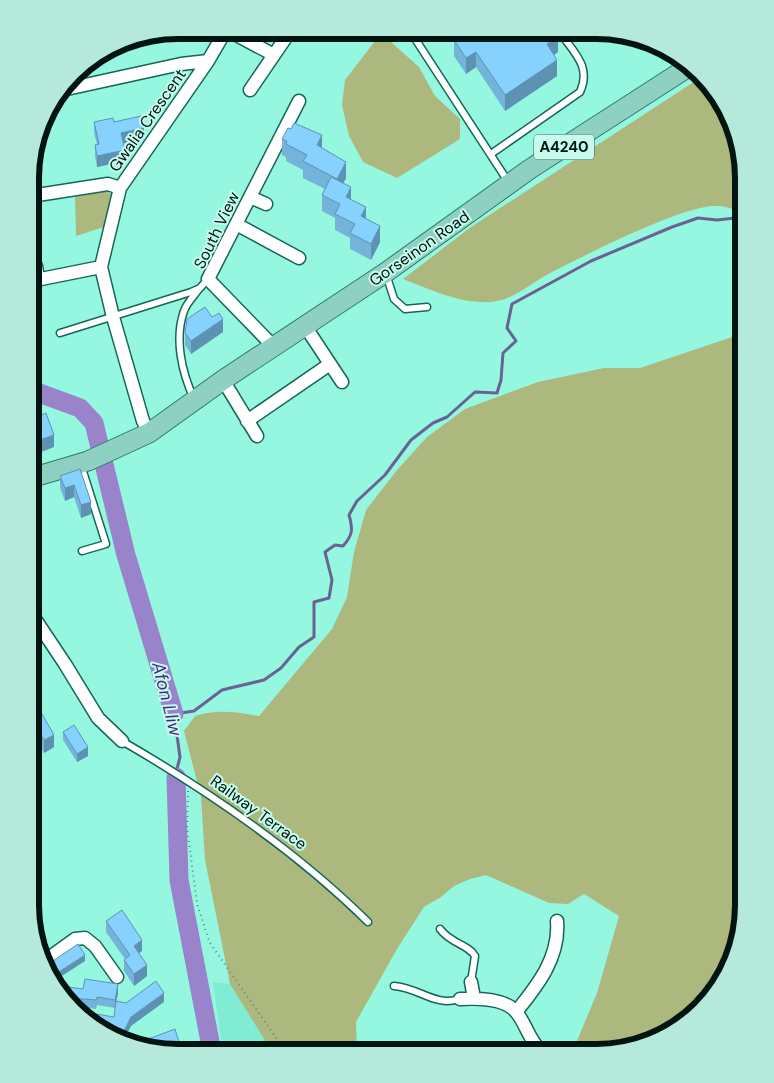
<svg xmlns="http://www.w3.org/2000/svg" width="774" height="1083" font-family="'DM Sans',sans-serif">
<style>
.built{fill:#80ecd3}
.green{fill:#adb87e}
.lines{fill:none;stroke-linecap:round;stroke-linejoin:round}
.stream{stroke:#6b6294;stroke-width:3}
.river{stroke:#9984cc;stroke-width:19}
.lane-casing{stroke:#156657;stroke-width:9}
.street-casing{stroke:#156657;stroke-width:15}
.primary-casing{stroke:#2c7a6a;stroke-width:21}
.path{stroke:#508d7f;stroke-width:2;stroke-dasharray:1 4;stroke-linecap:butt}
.lane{stroke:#fff;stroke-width:6}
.street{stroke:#fff;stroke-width:12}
.primary{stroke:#8ed0c2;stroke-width:19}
.wall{fill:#74b4db}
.shaded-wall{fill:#5e92b2}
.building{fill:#87d1ff;stroke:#5e92b2}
.labels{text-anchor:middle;stroke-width:4;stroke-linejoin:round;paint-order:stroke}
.shield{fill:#c5fced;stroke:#3c5a52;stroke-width:1}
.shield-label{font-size:15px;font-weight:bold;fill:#011410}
.street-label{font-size:16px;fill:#011410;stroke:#c5fced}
.water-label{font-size:18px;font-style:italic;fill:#48277b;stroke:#c5fced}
.rim{fill:none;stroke:#011410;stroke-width:6}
</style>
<rect width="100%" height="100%" fill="#95f7e0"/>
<!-- built -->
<path class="built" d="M213,982l17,2 42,68h-49z"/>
<!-- green -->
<path class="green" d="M375,41l16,1 28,25 16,29 25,23v20l-63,39 -34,-16 -14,-26 -7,-31 3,-25z
M700,78l29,35 15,65v33c-9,0 -17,-5 -26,-5 -34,-2 -132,49 -166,66 -20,10 -38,28 -61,30 -31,2 -59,-12 -88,-23l68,-52z
M105,190l7,5 -8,32 -28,9 -1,-39z
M744,333v582l-25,72 -58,51 -65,15h-12l-10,-5 23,-55 22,-77 -35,-22 -16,10 -19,-1 -63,-28 -16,4 -16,7 -13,11 -17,10 -27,42 -41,73 1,30h-85l-42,-68 -25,-124 -4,-63 -17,-66 11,-15c23,-7 41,-4 64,0l73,-87 15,-32 7,-45 12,-42 31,-40 30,-33 38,-28 73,-27 66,-14h36z"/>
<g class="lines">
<!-- stream -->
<path class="stream" d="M176,773l4,-16 -6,-43 20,-3 28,-21 42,-10 17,-12 18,-21 15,-10v-35l15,-4 3,-18 -7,-28 10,-7 8,1c10,-11 10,-17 6,-31l8,-14 28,-26 26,-35 22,-17 14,-6 28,-25 22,1 4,-13 2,-27 13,-12 -9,-13 5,-24 79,-43 81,-34 26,-9 19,2 27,-3"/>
<!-- river -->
<path class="river" d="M31,390l49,18 14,15 32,132 48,159
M176,777l3,103 33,172"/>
<defs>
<path id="lane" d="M410,31l99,152
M670,54l11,16
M491,154l89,-62c12,-26 -7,-40 -21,-61
M386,274l8,25 11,10 22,-2
M60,333l131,-41 9,-4 8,-9
M194,399c-12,-26 -20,-60 -10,-88 2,-7 10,-15 15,-22
M81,465l25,79 -24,7
M122,741c88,51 173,109 246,181
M440,929c11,15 28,15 35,27l-4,26
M394,986c26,2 41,21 66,13"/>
<path id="street" d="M227,30l47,25
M62,90l119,-26 27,-3
M250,90l41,-60
M31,196l77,-12 12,4
M250,197l16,7
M236,224l63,34
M36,266l2,13
M31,281l70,-14
M305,326l37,56
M274,347l-66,-68 91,-178
M223,380l34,56
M247,421l83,-57
M149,433l-6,-12 -30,-104 -12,-50 19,-79 88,-127 18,-31
M31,613l34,51 33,54 24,23
M43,962l32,-23 10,-1 10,8 22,31
M471,982l3,16
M460,999c17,-1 46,-1 57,14 10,13 11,25 25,40
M516,1012c22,-27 44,-55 41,-91"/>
<path id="primary" d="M31,478l57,-17 61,-28 74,-53 162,-107 145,-104 160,-103"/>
</defs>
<!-- lane casing -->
<use href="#lane" class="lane-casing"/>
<!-- street casing -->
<use href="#street" class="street-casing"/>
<!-- primary casing -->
<use href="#primary" class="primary-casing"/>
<!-- path -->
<path class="path" d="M188,791l-1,36 10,77 13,39 76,109"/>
<!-- lane -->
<use href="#lane" class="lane"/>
<!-- street -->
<use href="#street" class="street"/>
<!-- primary -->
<use href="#primary" class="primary"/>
</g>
<!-- wall -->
<path class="wall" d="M459,31h96l3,21 -4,3 3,21 -52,35 -29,-44 -10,7 -12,-18v-16l5,-3z
M94,122h20l30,17 -20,4 1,18 -28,6 -2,-11v-11l2,-1 -3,-11z
M282,139l40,9 24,30 -3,6 8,15 15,19 14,24 -9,18 -21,-11v-11l-15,-8v-12l-13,-7v-16l3,-6 -22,-11v-8l-17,-9v-4l-4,-2z
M212,317l11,15 -32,22 -6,-9v-12z
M80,469l11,45 -10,4 -7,-21 -9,4 -5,-13v-12z
M30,693l24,54 -10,6 -4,-8z
M63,732l25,24 -11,6 -14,-22z
M106,921l36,30 -3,2 8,23 -13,10 -10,-15v-11l1,-1 -19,-27z
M63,991l55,2 -3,15 -18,-3 -1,4 -21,-2z"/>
<!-- shaded-wall -->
<path class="shaded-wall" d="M558,36v16l-11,8v-16z
M476,52v15l-10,7v-16z
M557,60v16l-52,35v-16z
M144,128v11l-23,5v-11z
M322,135v16l-5,-6z
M125,150v11l-28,6v-11z
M346,162v16l-9,17v-16z
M351,187v17l-5,-7z
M366,207v16l-5,-7z
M380,226v16l-9,18v-16z
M223,319v13l-32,22v-13z
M54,435v12l-23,9v-13z
M74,485v12l-9,4v-13z
M91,502v12l-10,4v-13z
M40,733v12l-10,5v-12z
M54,735v12l-10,6v-13z
M88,747v9l-11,6v-8z
M142,940v11l-8,6v-11z
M85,955v6l-31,20 -3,-4z
M147,965v11l-13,10v-12z
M118,984v9l-3,15v-8z
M164,993v9l-33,24 -6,12 -1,-7 7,-14z
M179,1042v9l-3,1h-17l-3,-1z"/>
<!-- building -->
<path class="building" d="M461,31h94l3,5 -11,8 10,16 -52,35 -29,-43 -10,6 -12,-18 9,-6z
M141,116l3,12 -23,5 4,17 -28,6 -2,-11 4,-1 -5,-22 19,-4 1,4z
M294,123l28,12 -5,10 29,17 -9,17 -34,-18 4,-6 -21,-11 1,-3 -5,-2 6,-11 3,1z
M331,177l20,10 -5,10 20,10 -5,9 19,10 -9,18 -21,-11 5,-9 -20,-10 5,-10 -18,-9z
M205,307l7,10 7,-4 4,6 -32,22 -6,-8 2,-14z
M31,394l8,22 7,-3 8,22 -23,8z
M80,469l11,33 -10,3 -7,-20 -9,3 -5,-12z
M30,693l24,42 -10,5 -4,-7 -10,5z
M74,725l14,22 -11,7 -14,-22z
M122,910l20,30 -8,6 13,19 -13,9 -10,-14 6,-5 -24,-34z
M78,944l7,11 -34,22 -6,-7 -1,-3z
M85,979l33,5 -3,16 -18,-3 -1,3 -25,-2 -2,1 -6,-8 5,-4 15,2z
M156,981l8,12 -33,24 -7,14 9,10 -39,-16 2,-11 18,3 2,-16 10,2z
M175,1029l4,13 -23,9 -18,-8z"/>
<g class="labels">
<!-- shield labels -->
<rect class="shield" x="534" y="134.5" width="60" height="25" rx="4"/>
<g class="shield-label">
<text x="564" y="152">A4240</text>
</g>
<!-- street labels -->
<g class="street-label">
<text transform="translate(147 120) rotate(-55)" y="6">Gwalia Crescent</text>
<text transform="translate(216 230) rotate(-64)" y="6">South View</text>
<text transform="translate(419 248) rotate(-35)" y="6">Gorseinon Road</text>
<text transform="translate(259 812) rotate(36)" y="6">Railway Terrace</text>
</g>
<!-- water labels -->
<g class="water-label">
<text transform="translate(167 699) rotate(76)" y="6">Afon Lliw</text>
</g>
</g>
<!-- crop -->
<path d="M0 0H774V1083H0ZM178 39H596A139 139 0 0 1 735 178V905A139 139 0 0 1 596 1044H178A139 139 0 0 1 39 905V178A139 139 0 0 1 178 39Z" fill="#b5e9db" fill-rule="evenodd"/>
<path class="rim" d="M178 39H596A139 139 0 0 1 735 178V905A139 139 0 0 1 596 1044H178A139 139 0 0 1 39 905V178A139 139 0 0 1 178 39Z"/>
</svg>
